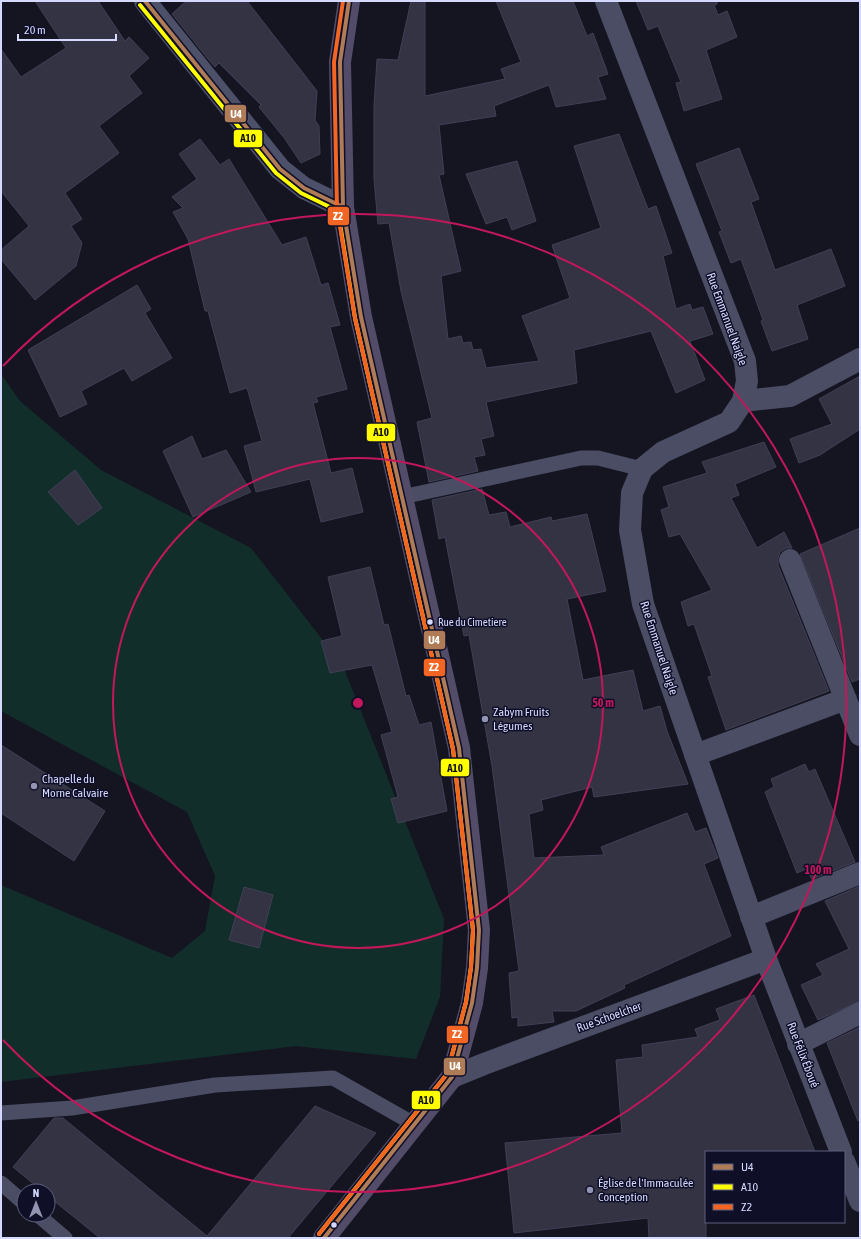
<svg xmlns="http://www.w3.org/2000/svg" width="861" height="1239" font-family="'Asap Condensed',sans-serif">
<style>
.green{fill:#122e2a}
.building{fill:#334;stroke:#404056}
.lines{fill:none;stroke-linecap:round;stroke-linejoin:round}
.lane{stroke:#4a4d63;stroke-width:15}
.street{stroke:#4a4d63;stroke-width:22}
.secondary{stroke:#4c5069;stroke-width:22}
.primary{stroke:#524c69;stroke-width:22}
.bus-1-casing{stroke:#0f0f28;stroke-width:7}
.bus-2-casing{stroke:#0f0f28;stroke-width:7}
.bus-3-casing{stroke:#0f0f28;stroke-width:7}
.bus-1{stroke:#b07c57;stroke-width:4}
.bus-2{stroke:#ff0;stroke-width:4}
.bus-3{stroke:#f26522;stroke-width:4}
.ring{fill:none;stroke:#c2185b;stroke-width:2}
.bus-dot{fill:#d6d9ff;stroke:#0f0f28;stroke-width:1.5}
.poi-dot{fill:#9294b2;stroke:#0f0f28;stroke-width:1.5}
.labels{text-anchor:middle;stroke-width:3;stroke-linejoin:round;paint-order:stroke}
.bus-label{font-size:11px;fill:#d6d9ff;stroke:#0f0f28;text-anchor:start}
.street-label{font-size:12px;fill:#d6d9ff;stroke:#0f0f28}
.poi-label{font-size:12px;fill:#d6d9ff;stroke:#0f0f28;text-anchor:start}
.centre{fill:#c2185b;stroke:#0f0f28;stroke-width:2}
.ring-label{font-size:12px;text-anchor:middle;font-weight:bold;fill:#c2185b;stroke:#0f0f28;stroke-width:3;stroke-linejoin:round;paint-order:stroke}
.line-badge{stroke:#0f0f28;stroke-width:1.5}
.badge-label{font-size:11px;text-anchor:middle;font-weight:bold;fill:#fff}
.pale-badge-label{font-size:11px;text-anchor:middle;font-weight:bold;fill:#111}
</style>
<rect width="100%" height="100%" fill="#151522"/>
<!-- green -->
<path class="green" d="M1,374l19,27 81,69 150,78 92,118 101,253 -4,78 -24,62 -120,-13 -295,36v-197l171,73 33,-27 10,-55 -28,-64 -186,-101z"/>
<!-- building -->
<path class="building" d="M35,1h63l27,40 4,-4 20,21 -20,18 13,17 -43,33 20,27 -54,40 17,26 -11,7 11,17 -6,23 -41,34 -34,-41v-9l28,-24 -28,-35v-142l20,28 45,-29z
M186,1h61l70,90 -2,29 4,6 1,28 -19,9 -16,-24 -26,-32 2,-2 -42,-42 -4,4 -7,-8 -36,-45z
M411,1h14v95l80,-17 -4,-10 20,-7 -25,-61h77l14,35 6,-3 15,41 -10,3 8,22 -50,8 -7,-22 -55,21 2,10 -57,9 5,49 -5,1 22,96 -20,5 7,63 13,-3 2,7 8,-1 2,8 8,-1 5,19 53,-7 -17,-45 48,-18 -18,-53 49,-17 -27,-82 45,-12 29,75 8,-3 16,47 -9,3 13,53 14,-5 2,6 11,-3 10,27 -23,7 15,39 -29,13 -25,-62 -77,19 3,33 -91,19 8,34 -13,3 4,16 -11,2 4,14 -49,11 -12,-60 15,-4 -31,-127 -12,-68 -11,1 -4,-45v-73l3,-47 21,1z
M636,1h81v3l-3,1 4,10 9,-4 10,26 -31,13 16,49 -38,12 -8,-28 5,-1 -23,-56 -10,4z
M200,139l20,26 9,-6 53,86 24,-8 15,48 7,-2 12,42 -10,2 17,62 -31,8 2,5 -5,1 18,70 21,-5 11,44 -42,10 -11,-43 -54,13 -12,-46 18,-5 -15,-53 -17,5 -22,-82h-3l-17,-72 -15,-27 10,-4 -11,-11 25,-18 -18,-25z
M739,148l20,51 -8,3 24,68 56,-21 14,37 -48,19 11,34 -36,12 -11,-30 2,-1 -22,-61 -10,4 -12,-31 3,-1 -26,-67z
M517,161l19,60 -24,9 -5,-13 -21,7 -20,-50z
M137,285l14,24 -6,4 27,45 -40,23 -8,-13 -43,23 6,13 -27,13 -32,-67z
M860,376v53l-40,26 -21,8 -9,-24 42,-15 -13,-25z
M192,436l10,23 24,-9 25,42 -58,25 -30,-66z
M764,442l12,25 -41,17 4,11 -8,3 26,50 27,-16 8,16h-6l-6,4 -2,6v7l51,126 -103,39 -18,-53 4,-1 -18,-52 -6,2 -7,-24 31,-12 -32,-56 -11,3 -8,-27 8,-3 -6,-20 44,-14 -5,-11z
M75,470l27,38 -24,17 -30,-33z
M482,489l7,26 17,-3 4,15 41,-10 1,4 35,-7 19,77 -39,8 16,81 50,-10 10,41 17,-5 7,25 21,53 -94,13 -2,-10 -51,13 2,10 -14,4 5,44 70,-3 -3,-8 86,-34 8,19 11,-4 12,30 -14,6 27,72 -107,49 1,3 -49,23h-24l2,11 -36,4v-9l-6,1 -3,-45 10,-2 -27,-205 -23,-131 -5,1 -19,-99 -6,2 -7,-39z
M860,528v151l-8,3 -52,-128z
M370,567l14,58 4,-1 18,72 3,-1 10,30 12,-3 16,89 -49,12 -7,-24 7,-2 -17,-62 11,-3 -20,-67 -42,8 -9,-32 21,-5 -14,-59z
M1,745l104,66 -31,50 -73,-48z
M805,764l4,8 6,-3 40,93 -43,17 -6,-10 -9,4 -32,-81 9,-5 -3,-8z
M860,886v115l-42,19 -17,-35 22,-10 -7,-11 33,-15 -24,-48z
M244,887l29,8 -14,53 -30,-8z
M754,995l61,157h-109v86h-57l-1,-20 -134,15 -9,-90 117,-10 -6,-73 27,-3 -1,-12 56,-8 -3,-8 25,-9 -4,-11z
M860,1027v93l-2,1 -31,-78z
M315,1106l61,27 -88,105h-188l-52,-42v-5h-6l-29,-24 41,-49h9l144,118z"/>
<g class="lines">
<!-- lane -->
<path class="lane" d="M402,497l179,-39h17l44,11
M1,1113l71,-5 143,-23 118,-7 81,46
M1,1183l23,20
M38,1215l27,23"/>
<!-- street -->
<path class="street" d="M606,1l139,360 2,20 -4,20 -14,21 -66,30 -21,17 -10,24 -2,37 13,74 123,355 75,193
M743,401l47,-5 70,-37
M790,560l70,175
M695,755l151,-56
M751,917l109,-44
M798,1044l62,-31
M452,1077l32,-13 282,-105
M844,1161l16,40"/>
<!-- secondary -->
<path class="secondary" d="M145,1l135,168 24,19 39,19"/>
<!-- primary -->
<path class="primary" d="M324,1238l128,-161 20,-74 5,-35 2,-38 -20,-182 -98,-431 -18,-110 -3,-145 9,-61"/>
<defs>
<path id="bus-1" d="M145,1l135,168 24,19 39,19
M324,1238l128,-161 20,-74 5,-35 2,-38 -20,-182 -98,-431 -18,-110 -3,-145 9,-61"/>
<path id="bus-2" d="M140,5l136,168 25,20 37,18 17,107 98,431 20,181 -2,37 -5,35 -19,72 -128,160"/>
<path id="bus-3" d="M319,1234l128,-160 19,-72 5,-35 2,-37 -20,-181 -98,-431 -18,-110 -3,-146 9,-61"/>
</defs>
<!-- bus-1 casing -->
<use href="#bus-1" class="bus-1-casing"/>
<!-- bus-2 casing -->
<use href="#bus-2" class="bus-2-casing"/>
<!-- bus-3 casing -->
<use href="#bus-3" class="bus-3-casing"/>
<!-- bus-1 -->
<use href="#bus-1" class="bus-1"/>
<!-- bus-2 -->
<use href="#bus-2" class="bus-2"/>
<!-- bus-3 -->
<use href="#bus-3" class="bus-3"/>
</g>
<!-- distance rings -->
<g class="ring">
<circle cx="358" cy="703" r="245"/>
<path d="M3 366A489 489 0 1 1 3 1040"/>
</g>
<!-- markers -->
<g class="bus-dot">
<circle cx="430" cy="622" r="3.5"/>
<circle cx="334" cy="1225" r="3.5"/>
</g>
<g class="poi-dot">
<circle cx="485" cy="719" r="4"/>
<circle cx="34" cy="786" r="4"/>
<circle cx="590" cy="1190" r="4"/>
</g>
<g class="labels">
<!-- bus labels -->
<g class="bus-label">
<text x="438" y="626">Rue du Cimetiere</text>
</g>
<!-- street labels -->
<g class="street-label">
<text transform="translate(727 319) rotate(70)" y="4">Rue Emmanuel Naigle</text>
<text transform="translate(659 648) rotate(72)" y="4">Rue Emmanuel Naigle</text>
<text transform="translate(609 1017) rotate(-20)" y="4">Rue Schoelcher</text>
<text transform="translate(803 1055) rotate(69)" y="4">Rue Félix Éboué</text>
</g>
<!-- poi labels -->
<g class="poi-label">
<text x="493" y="716">Zabym Fruits<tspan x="493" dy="14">Légumes</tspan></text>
<text x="42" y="783">Chapelle du<tspan x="42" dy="14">Morne Calvaire</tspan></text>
<text x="598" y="1187">Église de l'Immaculée<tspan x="598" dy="14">Conception</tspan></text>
</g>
</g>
<circle cx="358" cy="703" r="6" class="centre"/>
<g class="ring-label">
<text x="603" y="707">50 m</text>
<text x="818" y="874">100 m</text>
</g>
<g class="line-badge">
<rect x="224" y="104" width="23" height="19" rx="4" fill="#b07c57"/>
<rect x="233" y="129" width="30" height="19" rx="4" fill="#ff0"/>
<rect x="327" y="206" width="23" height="20" rx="4" fill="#f26522"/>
<rect x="366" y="423" width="30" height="19" rx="4" fill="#ff0"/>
<rect x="423" y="630" width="23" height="20" rx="4" fill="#b07c57"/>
<rect x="423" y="658" width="23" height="19" rx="4" fill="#f26522"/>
<rect x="440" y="758" width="30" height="19" rx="4" fill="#ff0"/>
<rect x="446" y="1025" width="23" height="19" rx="4" fill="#f26522"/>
<rect x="443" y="1057" width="23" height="19" rx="4" fill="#b07c57"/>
<rect x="411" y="1090" width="30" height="20" rx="4" fill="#ff0"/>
</g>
<g class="badge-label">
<text x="236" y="118">U4</text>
<text x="338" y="220">Z2</text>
<text x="434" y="644">U4</text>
<text x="434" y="671">Z2</text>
<text x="457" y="1038">Z2</text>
<text x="455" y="1070">U4</text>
</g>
<g class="pale-badge-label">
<text x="248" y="142">A10</text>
<text x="381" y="436">A10</text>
<text x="455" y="772">A10</text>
<text x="426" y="1104">A10</text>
</g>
<!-- border -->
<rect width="861" height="1239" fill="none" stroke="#d6d9ff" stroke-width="4"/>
<!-- legend -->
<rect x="705" y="1151" width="140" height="72" fill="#0f0f28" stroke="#5f607e"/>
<rect x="713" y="1164" width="20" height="6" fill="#b07c57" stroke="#5f607e"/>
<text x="741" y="1171" font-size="12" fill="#d6d9ff">U4</text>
<rect x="713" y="1184" width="20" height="6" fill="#ffff00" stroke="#5f607e"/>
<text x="741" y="1191" font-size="12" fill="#d6d9ff">A10</text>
<rect x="713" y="1204" width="20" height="6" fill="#f26522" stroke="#5f607e"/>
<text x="741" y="1211" font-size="12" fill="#d6d9ff">Z2</text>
<!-- north arrow -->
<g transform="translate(36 1203)"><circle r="19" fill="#0f0f28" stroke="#5f607e"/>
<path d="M0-3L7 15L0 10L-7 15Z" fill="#9294b2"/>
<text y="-6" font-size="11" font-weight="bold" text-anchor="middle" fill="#d6d9ff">N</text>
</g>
<!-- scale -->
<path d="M18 34v6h98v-6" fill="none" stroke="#d6d9ff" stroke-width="2"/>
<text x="24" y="34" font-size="12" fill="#d6d9ff" stroke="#0f0f28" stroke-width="3" paint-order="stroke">20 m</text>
</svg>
